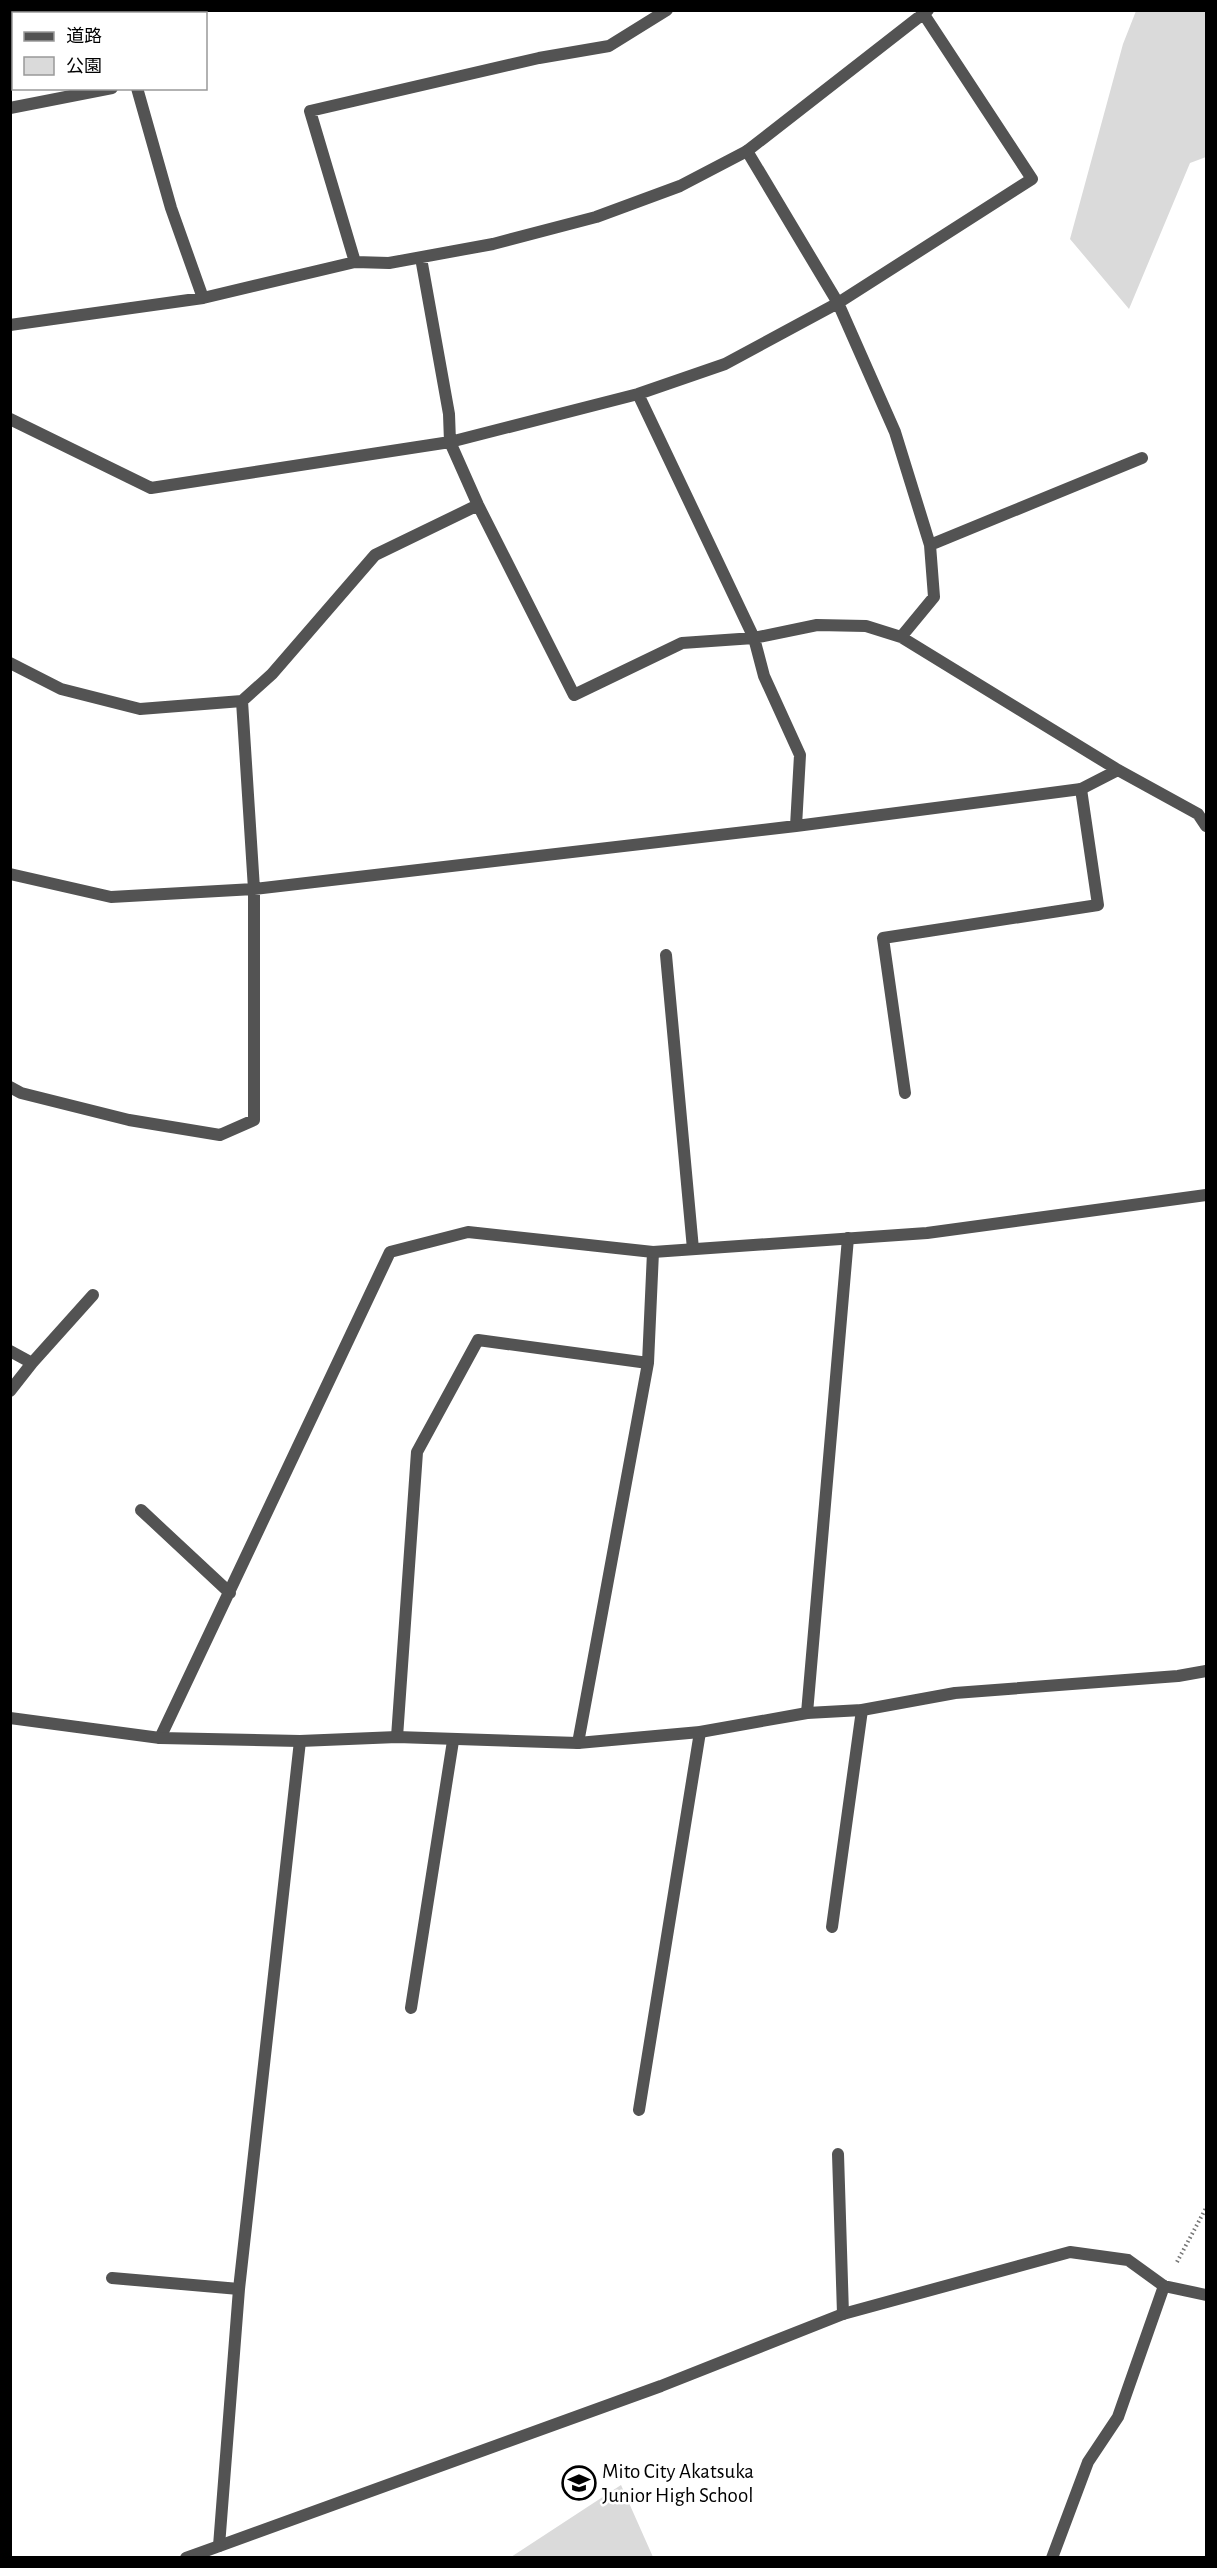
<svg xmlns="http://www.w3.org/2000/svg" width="1217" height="2568" font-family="'Alegreya Sans','Noto Sans JP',sans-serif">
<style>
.green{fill:#dadada}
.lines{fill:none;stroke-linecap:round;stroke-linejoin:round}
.path{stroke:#757575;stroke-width:4;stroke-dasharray:1.5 3;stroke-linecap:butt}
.lane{stroke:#535353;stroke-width:12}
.street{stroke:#535353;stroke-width:12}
.labels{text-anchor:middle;stroke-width:5;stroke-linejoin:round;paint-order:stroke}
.poi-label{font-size:21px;fill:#000;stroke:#fff;text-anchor:start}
</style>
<rect width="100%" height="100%" fill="#fff"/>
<!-- green -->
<path class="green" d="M1136,11h70v146l-16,6 -61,146 -59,-70 53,-195z
M621,2485l32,72h-142z"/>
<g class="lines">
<!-- path -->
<path class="path" d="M1177,2262l29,-54"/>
<!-- lane -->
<path class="lane" d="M747,151l91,152
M666,955l27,294
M905,1093l-22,-155 215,-33 -17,-116
M10,1351l22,12 61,-68
M10,1391l22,-28
M141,1510l89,83
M807,1713l41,-475
M397,1737l20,-285 61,-112 170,23 -70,380
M160,1738l230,-486 78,-20 185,20 -5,111
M832,1927l30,-217
M411,2008l42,-267
M639,2110l61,-378
M838,2154l5,160
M112,2278l127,11
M219,2546l20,-257 61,-548
M1052,2558l36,-96 30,-45 46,-131"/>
<!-- street -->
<path class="street" d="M137,88l34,120 32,90
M10,108l102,-20
M421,258l28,156 1,28 28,63 96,190 108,-52 72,-5 63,-13 49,1 35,11 217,133 80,44 8,12
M355,262l-45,-151 229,-53 70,-12 58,-36
M838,303l57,129 35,113 4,52 -33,40
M10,325l193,-27 152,-36 34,1 104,-19 103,-27 84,-31 67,-35 181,-141
M638,394l116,244 10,38 36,79 -4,71
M10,419l141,69 299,-46 188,-48 87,-30 113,-61 194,-124 -111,-169
M930,545l212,-87
M10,663l51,26 79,20 102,-8
M10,874l101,23 143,-8 542,-63 285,-37 37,-19
M10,1087l11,6 108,27 91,15 34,-15v-231l-12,-188 30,-27 103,-119 103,-50
M653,1252l274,-19 279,-38
M10,1718l150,20 140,3 97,-4 181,6 122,-11 107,-19 55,-3 93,-17 223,-17 28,-5
M186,2558l475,-172 182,-72 227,-62 58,8 36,26 42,9"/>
</g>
<!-- icons -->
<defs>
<symbol id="school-ring" viewBox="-11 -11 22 22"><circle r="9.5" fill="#fff" stroke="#000" stroke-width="1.5"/><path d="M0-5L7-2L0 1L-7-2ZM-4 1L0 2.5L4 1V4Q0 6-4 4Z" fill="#000"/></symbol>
</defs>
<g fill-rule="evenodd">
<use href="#school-ring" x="560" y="2464" width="38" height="38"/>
</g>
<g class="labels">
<!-- poi labels -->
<g class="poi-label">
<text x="602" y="2478">Mito City Akatsuka<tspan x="602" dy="24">Junior High School</tspan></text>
</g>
</g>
<!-- border -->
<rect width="1217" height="2568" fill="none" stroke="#000000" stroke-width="24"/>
<!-- legend -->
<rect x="12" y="12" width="195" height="78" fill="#ffffff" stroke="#999999" stroke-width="1.5"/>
<rect x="24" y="32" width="30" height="9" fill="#535353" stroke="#999999" stroke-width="1.5"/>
<text x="66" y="42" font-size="18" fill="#000000">道路</text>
<rect x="24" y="57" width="30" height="18" fill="#dadada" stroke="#999999" stroke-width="1.5"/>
<text x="66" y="72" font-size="18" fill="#000000">公園</text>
</svg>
